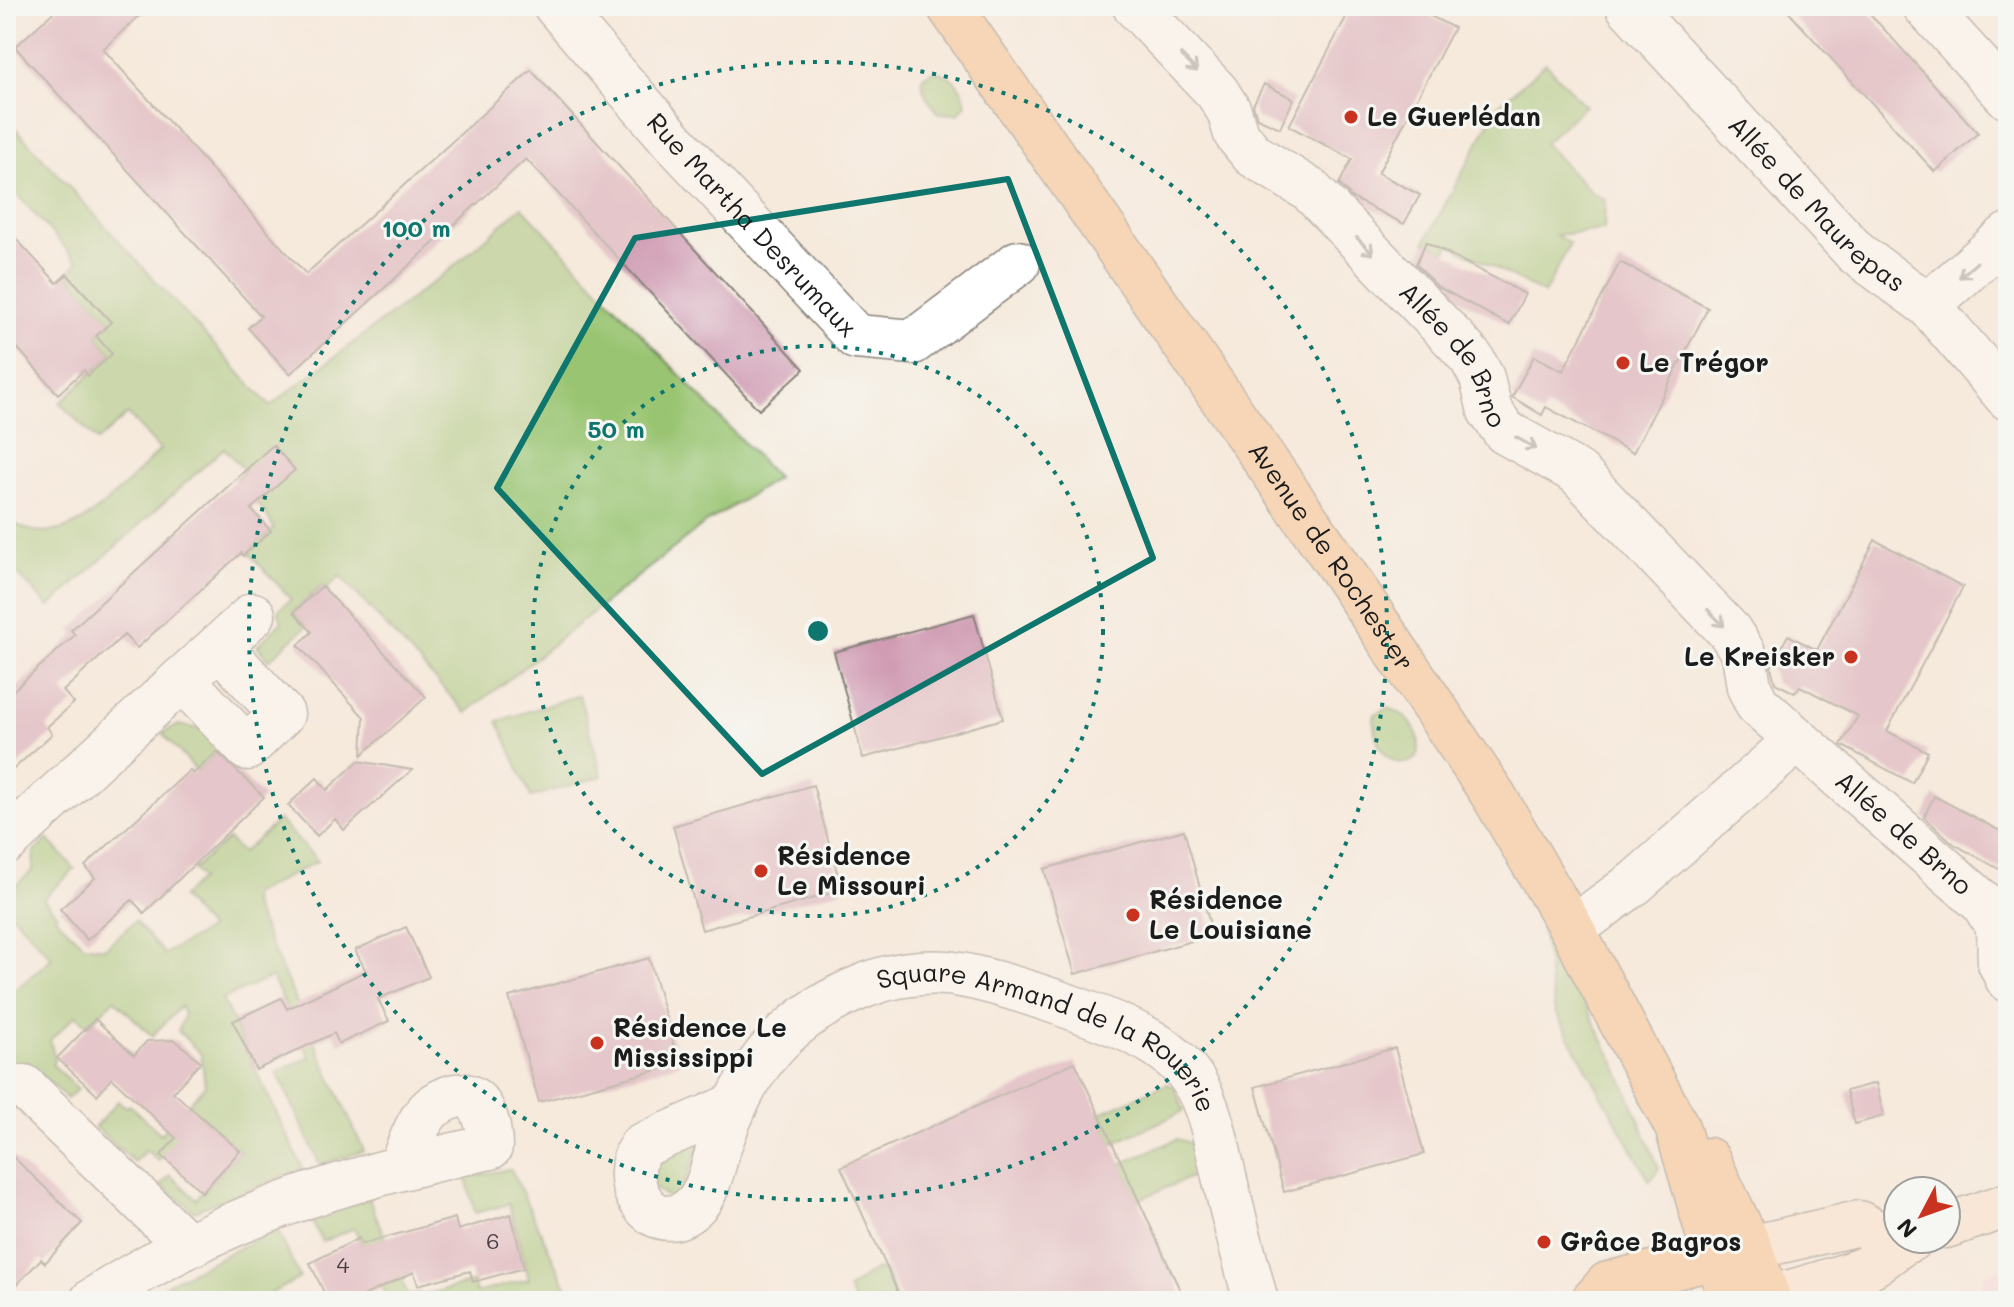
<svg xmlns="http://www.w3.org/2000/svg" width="2014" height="1307" font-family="Mali,sans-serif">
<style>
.built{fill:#f6cfd8}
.green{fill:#99c471;stroke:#5a7046;stroke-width:2}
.building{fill:#d09bb3}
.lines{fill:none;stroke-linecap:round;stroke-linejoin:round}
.street-casing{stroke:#88837c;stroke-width:47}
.secondary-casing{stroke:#88837c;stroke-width:47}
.primary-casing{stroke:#88837c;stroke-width:47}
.street{stroke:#fff;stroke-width:44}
.secondary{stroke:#fbe5cf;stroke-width:44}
.primary{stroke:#f6be87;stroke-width:44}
.oneway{stroke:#999}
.marked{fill:none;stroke:#0f766e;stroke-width:6;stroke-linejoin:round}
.ring{fill:none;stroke:#0f766e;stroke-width:4;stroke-dasharray:4 8}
.poi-dot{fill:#c8321e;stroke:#f6f6f2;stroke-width:3}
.labels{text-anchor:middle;stroke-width:6;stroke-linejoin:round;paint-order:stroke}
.number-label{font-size:22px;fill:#493c42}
.poi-label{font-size:26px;font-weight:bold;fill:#1c1c1c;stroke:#f6f6f2;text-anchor:start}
.street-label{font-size:26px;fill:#1c1c1c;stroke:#f6f6f2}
.centre{fill:#0f766e;stroke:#f6f6f2;stroke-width:4}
.ring-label{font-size:24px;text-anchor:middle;font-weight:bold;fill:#0f766e;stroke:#f6f6f2;stroke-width:6;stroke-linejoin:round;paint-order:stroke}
</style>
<rect width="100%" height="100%" fill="#f6f6f2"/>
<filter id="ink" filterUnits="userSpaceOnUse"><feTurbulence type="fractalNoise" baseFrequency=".0125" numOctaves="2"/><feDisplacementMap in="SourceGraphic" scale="16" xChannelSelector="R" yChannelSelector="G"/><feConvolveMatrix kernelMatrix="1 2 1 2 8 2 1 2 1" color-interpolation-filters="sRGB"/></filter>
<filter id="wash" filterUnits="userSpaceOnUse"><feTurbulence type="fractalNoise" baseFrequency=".006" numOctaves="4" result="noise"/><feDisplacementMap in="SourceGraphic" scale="32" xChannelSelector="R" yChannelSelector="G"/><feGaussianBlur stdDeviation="1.8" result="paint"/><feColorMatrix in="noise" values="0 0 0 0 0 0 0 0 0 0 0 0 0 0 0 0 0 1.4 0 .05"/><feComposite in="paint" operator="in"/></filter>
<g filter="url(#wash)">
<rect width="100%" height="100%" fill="#f5eadc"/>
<!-- built -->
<path class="built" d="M2008,1266v35h-27l2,-26z"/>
<!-- green -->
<path class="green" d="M1546,63l39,43 -41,37 49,51 12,6 -1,30 -48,5 14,9 -26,50 -94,-50 -5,8 -20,-10 73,-136z
M933,71c18,2 30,15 33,33l-8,10 -19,-1c-9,-10 -19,-22 -16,-36z
M6,118l264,288 183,-139 69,-60 255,271 -74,47 -237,188 -126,-137 -14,14 -4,-4 -28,25 13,15 -38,34 -12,-14 25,-24 -4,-11 13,-12 -43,-47 26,-24 -9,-16 -30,-33 9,-9 -20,-22 -175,159 -43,-46v-43c60,45 112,-29 154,-68l-32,-36 -31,27 -37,-38 52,-49 -16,-18 15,-14 -44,-48 11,-12 -72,-80z
M579,695l23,81 -71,21 -33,-76z
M1388,708c22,6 36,28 29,50 -27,19 -48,-21 -42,-44z
M179,725l23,5 18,19 -23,22 -35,-38z
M279,820l39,41 -66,34 1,11 111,245 -44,14 -43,-93 33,-15 -38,-80 -50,22 81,170 -109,42 -33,-26 9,-10 26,24 44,-48 -42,-37 -40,47 -12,-11 -12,12 -39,-35 23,-26 8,6 3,-2 32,29 44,-48 -4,-32 -23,-23 6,-15 -3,-10 -29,30 -38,-37 -26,27 -12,-11 -26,25 5,19 -3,5 26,25 -11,10 -39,-37 -22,21v-85l46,-40 -40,-44 -6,4v-24l27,-24 1,-18 14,-13 27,30 -32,30 14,15 -2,3 29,28 21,3 30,-27 29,33 45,-25 -28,-32 20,-18 -8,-10 35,-30 14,14z
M1539,914l77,151 43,103 -9,13 -95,-169z
M1167,1084l8,3 9,24 -72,33 -14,-30z
M704,1136l-28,66 -24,-15 4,-29z
M1177,1139l22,7 6,20 -5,7 -62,27 -17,-36z
M511,1169l62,132h-184l-35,-73 -32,14 -12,-25 59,-19 39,98 12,-3 1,3 52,-14 3,11 53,-14 -20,-75 -34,9 -9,-36z
M277,1229l23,49 -34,18 2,5h-93l-10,-16z
M876,1269l9,2 12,30h-43l-6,-12z"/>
<g id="blocks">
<!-- building -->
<path class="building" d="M60,6h90l-47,43 203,225 225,-204 273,299 -45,41 -233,-251 -236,215 -42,-46 13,-12 -246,-269z
M1352,6h59l43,22 -76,145 42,22 -16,29 -52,-26 -13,-14 13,-25 -63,-33z
M1783,6h80l115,127 -43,39z
M1264,84l30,15 -14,29 -23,-10 -4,-13z
M6,228l51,55 10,-9 44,48 -15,14 16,18 -24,22 -4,-6 -26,24 -52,-59z
M1426,242l99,52 -16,31 -71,-38 -22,-23z
M1620,262l88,46 -75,145 -87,-46 -4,8 -30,-18 22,-41 29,15z
M273,445l22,25 -44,39 20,22 -28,25 -2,-3 -104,95 -13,-13 -61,56 11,12 -27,24 5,7 -46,42v-79l69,-62 -4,-5z
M1875,540l88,47 -76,144 41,21 -16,31 -71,-38 17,-29 -58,-30 -5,7 -20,-10 -4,-16 17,-32 29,15z
M322,586l104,111 -64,58 2,-38 -66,-72 14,-13 -18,-20z
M974,614l29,105 -140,39 -29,-106z
M217,752l47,45 -120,116 -12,-13 -45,40 -27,-31 35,-31 -10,-12 105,-96 3,4z
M358,761l54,9 -68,60 -9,-11 -18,17 -29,-31 29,-27 10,12z
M813,785l29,105 -140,40 -29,-104z
M1934,796l74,39v39l-54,-30 -30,-27z
M1184,830l29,105 -138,39 -31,-105z
M406,927l23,50 -51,22 11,22 -50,23 -5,-11 -78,37 -23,-49 48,-23 6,11 79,-38 -11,-21z
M649,958l30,106 -140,38 -30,-105z
M95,1019l39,36 13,-14 28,-1 26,22 -28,30 67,59 -38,41 -41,-37 15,-17 -64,-60 -15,17 -40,-37z
M1395,1048l29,106 -140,38 -29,-105z
M1075,1062l110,239h-283l-61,-134z
M1876,1083l8,33 -29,8 -9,-33z
M6,1150l76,73 -37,40 -4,-4 -35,37z
M511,1214l13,54 -51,14 -3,-11 -52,14 -4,-13 -61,29h-25l-18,-38 49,-25 3,6 93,-26 3,12z"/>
</g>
</g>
<g filter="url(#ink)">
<use href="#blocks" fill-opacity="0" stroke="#88837c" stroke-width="2"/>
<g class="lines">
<defs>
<g id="street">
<path id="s1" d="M556,6l116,134 184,197 57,5 105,-79"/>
<path id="s2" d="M1135,6l82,86 12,19 7,23 17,21 57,35 146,151 16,18 10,19 8,33 15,21 72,40 153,160 14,22 5,33 8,17 226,199 16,26 1,34 8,17"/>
<path id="s3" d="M1628,6l228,247 72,52 80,93"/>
<path d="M1925,6l83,91"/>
<path d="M1928,305l80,-70"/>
<path d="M219,646l63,68 -35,34 -65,-69z"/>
<path d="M219,646l34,-31"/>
<path d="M6,842l176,-163"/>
<path d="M1572,929l64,-47 161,-142"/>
<path d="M24,1087l162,157"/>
<path id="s4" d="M733,1106l-92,40c-11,16 -11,40 1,56 14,22 38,20 55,1 13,-14 17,-44 24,-62 27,-79 69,-127 148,-157 23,-9 53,-13 78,-11 46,5 172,47 211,73 13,8 27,22 35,34 20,32 25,73 34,109 9,38 19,75 29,112"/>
<path d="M92,1301c128,-84 249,-122 398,-154 -1,-34 -15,-70 -56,-41 -17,12 -25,42 -33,60"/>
</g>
<path id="secondary" d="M1946,1226l62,-21
M1750,1248l109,-25 39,21
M1768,1299c32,-10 65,-18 96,-30 18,-7 29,-23 47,-30"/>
<g id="primary">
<path id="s5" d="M949,6l396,569 149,221 78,133 105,198 38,130 18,44"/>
<path d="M1708,1160l42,88 19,53"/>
<path d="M1593,1301l15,-17 135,-34"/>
</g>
</defs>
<!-- street casing -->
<use href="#street" class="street-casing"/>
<!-- secondary casing -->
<use href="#secondary" class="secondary-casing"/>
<!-- primary casing -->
<use href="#primary" class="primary-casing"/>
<!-- street -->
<use href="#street" class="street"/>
<!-- secondary -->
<use href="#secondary" class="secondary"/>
<!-- primary -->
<use href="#primary" class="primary"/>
</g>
<!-- one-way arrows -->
<defs><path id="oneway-shaft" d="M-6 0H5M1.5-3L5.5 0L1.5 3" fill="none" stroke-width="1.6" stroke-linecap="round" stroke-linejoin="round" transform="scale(2)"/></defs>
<g class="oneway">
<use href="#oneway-shaft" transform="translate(1189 63) rotate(46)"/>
<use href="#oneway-shaft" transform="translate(1365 246) rotate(46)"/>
<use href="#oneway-shaft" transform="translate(1968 270) rotate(139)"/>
<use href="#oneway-shaft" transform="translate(1526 443) rotate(29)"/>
<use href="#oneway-shaft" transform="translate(1716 618) rotate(46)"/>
</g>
</g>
<!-- marked area -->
<path d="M0 0H2014V1307H0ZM1008,179l145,379 -391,216 -265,-286 138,-250z" fill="#f5eadc" fill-opacity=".55" fill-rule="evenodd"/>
<path class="marked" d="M1008,179l145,379 -391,216 -265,-286 138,-250z"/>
<!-- distance rings -->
<g class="ring">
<circle cx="818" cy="631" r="285"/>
<circle cx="818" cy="631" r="569"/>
</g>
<!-- markers -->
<g class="poi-dot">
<circle cx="1351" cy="117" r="8"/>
<circle cx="1623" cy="363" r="8"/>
<circle cx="1851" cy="657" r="8"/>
<circle cx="761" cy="871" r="8"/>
<circle cx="1133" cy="915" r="8"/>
<circle cx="597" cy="1043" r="8"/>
<circle cx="1544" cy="1242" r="8"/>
</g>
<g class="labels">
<!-- number labels -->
<g class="number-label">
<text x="493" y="1249">6</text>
<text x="343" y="1273">4</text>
</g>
<!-- poi labels -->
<g class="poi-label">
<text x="1367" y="126">Le Guerlédan</text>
<text x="1639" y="372">Le Trégor</text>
<text x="1835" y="666" text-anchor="end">Le Kreisker</text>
<text x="777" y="865">Résidence<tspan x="777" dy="30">Le Missouri</tspan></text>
<text x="1149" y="909">Résidence<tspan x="1149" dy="30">Le Louisiane</tspan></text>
<text x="613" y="1037">Résidence Le<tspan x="613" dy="30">Mississippi</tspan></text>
<text x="1560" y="1251">Grâce Bagros</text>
</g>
<!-- street labels -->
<g class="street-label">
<text dy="9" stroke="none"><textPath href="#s3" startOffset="274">Allée de Maurepas</textPath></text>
<text dy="9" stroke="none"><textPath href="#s1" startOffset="294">Rue Martha Desrumaux</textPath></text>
<text dy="9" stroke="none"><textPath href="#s2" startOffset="480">Allée de Brno</textPath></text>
<text dy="9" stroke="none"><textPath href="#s5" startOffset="670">Avenue de Rochester</textPath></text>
<text dy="9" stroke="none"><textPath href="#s2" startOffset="1152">Allée de Brno</textPath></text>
<text dy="9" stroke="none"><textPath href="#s4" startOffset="714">Square Armand de la Rouerie</textPath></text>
</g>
</g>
<circle cx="818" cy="631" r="12" class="centre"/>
<g class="ring-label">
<text x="416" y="237">100 m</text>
<text x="616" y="438">50 m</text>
</g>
<!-- margin -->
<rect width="2014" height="1307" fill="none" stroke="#f6f6f2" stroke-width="32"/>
<!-- north arrow -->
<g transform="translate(1922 1215) rotate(229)"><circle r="38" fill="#f6f6f2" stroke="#9f9f9c" stroke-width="2"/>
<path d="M0-6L14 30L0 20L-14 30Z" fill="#c8321e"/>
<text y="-12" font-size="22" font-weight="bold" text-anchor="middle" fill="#1c1c1c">N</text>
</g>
</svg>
